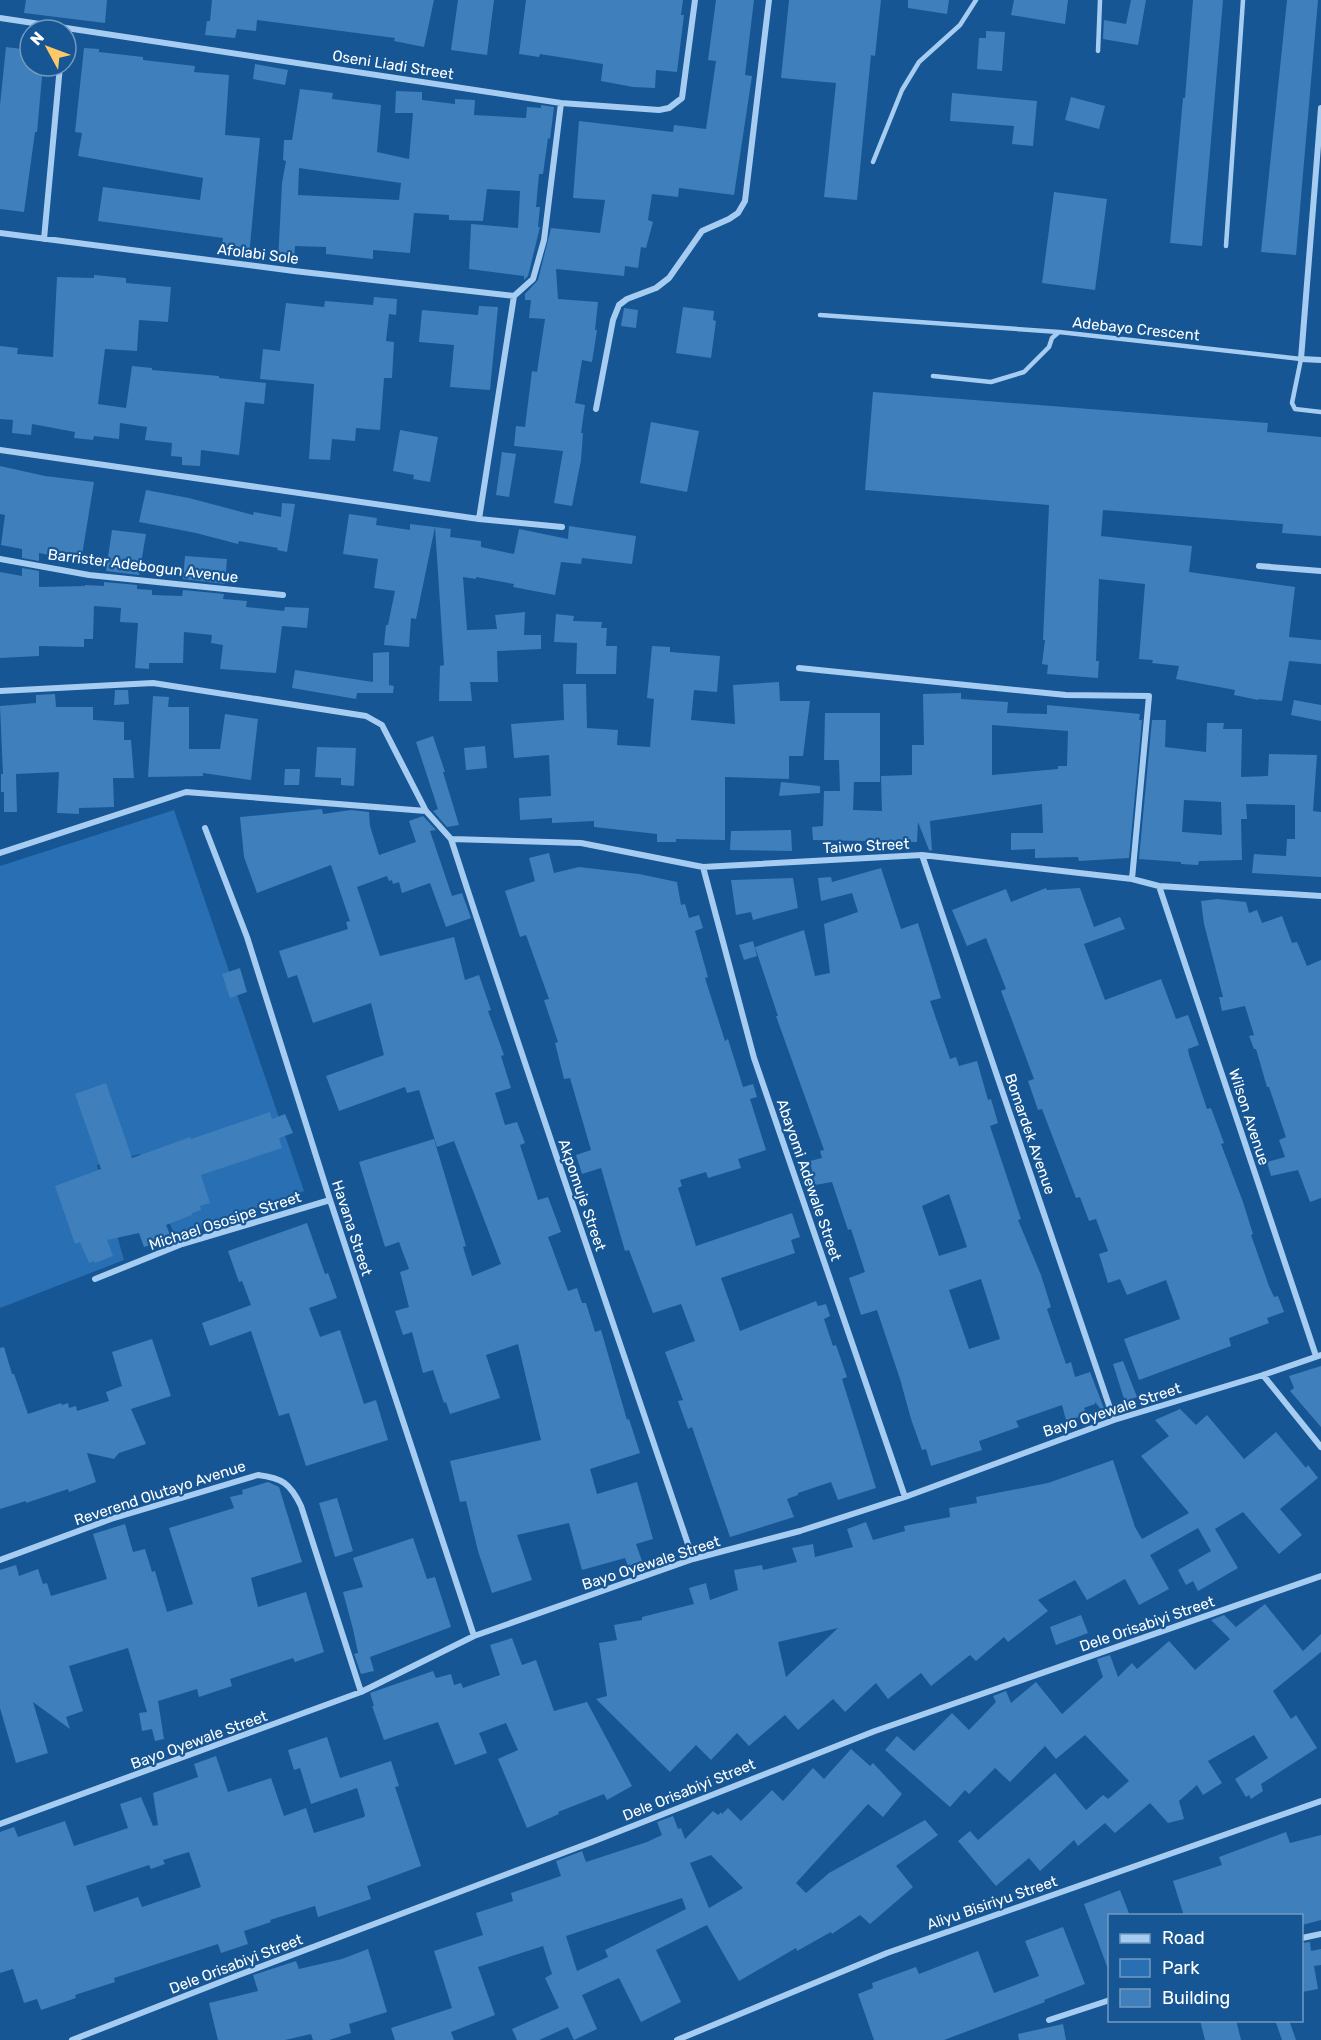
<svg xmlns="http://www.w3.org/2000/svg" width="1321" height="2040" font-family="Rubik,sans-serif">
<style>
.green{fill:#2870b3}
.building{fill:#3e7fbc;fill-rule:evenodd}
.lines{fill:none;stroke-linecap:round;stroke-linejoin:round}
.service{stroke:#a6cdf1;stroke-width:4.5}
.minor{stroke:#a6cdf1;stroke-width:6}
.labels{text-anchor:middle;stroke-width:4.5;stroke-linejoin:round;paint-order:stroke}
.street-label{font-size:15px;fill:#fff;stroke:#165694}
</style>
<rect width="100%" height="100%" fill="#165694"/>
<!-- green -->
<path class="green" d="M174,810l130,381 -128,47 -36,-84 -43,11 27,95 -124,48v-442z"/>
<!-- building -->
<path class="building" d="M26,0h81l-2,23 -81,-10z
M212,0h222l-10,47 -30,-6 1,-3 -138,-18 -1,11 -19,-2 -2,9 -30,-3 2,-14h3z
M458,0h36l-7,55 -36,-5z
M526,0h157l-2,15h3l-7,57 -21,-2 -1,18 -22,-1 -32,-6 2,-17 -63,-10 -1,3 -20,-3z
M716,0h38l-9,75 7,1 -18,119 -55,-7 -1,9 -26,-3 -4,26 5,2 -7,26 -5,-1 -3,21 -13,-2 -1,10 -68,-7 2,30 40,3 -3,28h2l-5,32 -10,-2 -7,43 10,2 -4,28h2l-2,27 -9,46 -18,-3 9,-52 -49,-5 2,-20 9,1 7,-56 5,1 8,-53 -16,-1 2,-18h-6v-6l13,-14 13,-52 49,5 5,-33 -32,-2 6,-77 94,11 1,-7 32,4 10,-68 -8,-1z
M789,0h92l-6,56 -4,-1 -14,145 -33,-3 12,-114 -55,-5z
M908,0h41l-2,14 -39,-6z
M1014,0h54l-3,24 -54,-9z
M1131,0h15l-8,45 -35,-6 1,-19 22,4z
M1193,0h30l-21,246 -32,-3 13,-145h2z
M1287,0h31l-22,255 -35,-3z
M986,31l19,1 -3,39 -25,-2 2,-31h7z
M6,47l24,3v16h13l-6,66h-2l-11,80 -24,-3v-104z
M84,48l15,1v3l44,5v3l52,6 -1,6 35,3 -4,60 35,3 -11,118 -28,-3 2,-15 -125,-17 5,-34 97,13 3,-22 -125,-22 4,-23 -7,-1z
M255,64l33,6 -3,15 -32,-6z
M300,89l33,4 -1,6 49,6 -4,47 32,7 4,-46h-18l1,-22 26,1v8l33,4v-5l20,1 -1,15 52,3 1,-11 14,1v-3l13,2 -4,32 -2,-1 -5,36h-4l-3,33h4l-2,20h2l-12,49 -4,4v-4l-55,-7 2,-45 47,4 2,-37 -33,-2 -4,32 -34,-1v-5l-35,-2 -4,40 -37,-3v9l-47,-5v-7l-31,-1 -1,17 -16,-1 4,-79 4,-22 -3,-1 1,-20h8zM299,168l102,15 -2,17 -101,-5z
M952,93l85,8 -4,45 -21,-2 2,-18 -64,-5z
M1071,97l34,9 -6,23 -34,-9z
M1054,192l53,7 -12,91 -53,-7z
M94,275l32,3v5l45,4 -3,35 -29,-2 -2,31 -32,-2 -7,55 28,4 6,-42 20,2v2l67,6v2l47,5 -2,21 -19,-2 -6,53 -38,-5 -1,16 -18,-1v-8l-11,-1 1,-13 -27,-3 2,-13 -27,-4 -1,16 -25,-3 -1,4 -19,-2 1,-6 -43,-8 -1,11 -19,-2 1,-13 -13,-1v-73l18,2 -1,6 36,3 4,-80 37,1z
M374,297l23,2 -1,16 -7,-1 -3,27 8,1 -2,36h-8l-4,52 -24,-2 -1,13 -23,-2 -2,21 -21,-1 5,-75 -54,-5 3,-30 17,2 6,-48 38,4 1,-6 48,4z
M479,306l19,1 -8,83 -40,-3 4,-42 -35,-3 3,-32 56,5z
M683,307l31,4 -1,9 3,1 -5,37 -35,-5z
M624,308l14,2 -2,18 -15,-2z
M873,392l395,31 -1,9 54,5v99l-39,-3 1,-9 -180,-14 -2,26 91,10 -3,26 106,15 -6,50 32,3v24l-32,-3 -7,40 -23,-2 -1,1 -24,-5 1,-5 -59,-11 3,-13 -27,-3 1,-3 -14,-1 6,-75 -46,-5 -3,82h3l-1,17 -51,-4 1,-9 -6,-1 3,-24h-2l6,-135 -184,-15z
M651,422l48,9 -12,61 -47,-9z
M400,430l38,7 -8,45 -17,-3 1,-4 -21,-4z
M502,452l14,2 -7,43 -13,-2z
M0,466l45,10 49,6 -13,79 -42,-8v8l-17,-3v-9l-21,-4 4,-30 -5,-1z
M146,490l43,8 64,17 1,-3 27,5 1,-14 13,1 -8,48 -10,-2 1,-2 -39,-7 -1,3 -42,-11 -57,-11z
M349,514l28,4 -1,7 34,5v-6l41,5 -1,8 31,4v6l33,7 5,-25 49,10 1,-13 67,10 -4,28 -50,-6 -1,6 -20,-2 -6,33 -42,-8 1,-3 -38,-7v2l-13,-2 4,53 30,-1 -2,-14 30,-3 -1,23h17v14l-44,2 1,31h-28l2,19h-33l1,-35 4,-1 -9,-138 -19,92 -5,-1 -2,29 -25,-2 2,-20h2l7,-34 -21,-3 4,-29 -35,-5z
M112,530l34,4 -7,41 -33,-4z
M185,556l42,3 -2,25 -42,-5z
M22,568l17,3v16l46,-1v-1l19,1v-4l33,3v4l15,1v5l30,1 1,-6 41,4 -1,5 24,2 -1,6 38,4 1,-4 24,1 -2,20 -25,-2 -6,47 -56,-4 3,-24 -12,-2 1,-8 -28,-3 -1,31h-34v6l-14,-1 3,-45 -18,-1 1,-14 -27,-2 -1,33h-9v8l-45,-1v10l-39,2v-86l22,4z
M556,614l18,2 -1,5 29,1 -1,6h6l-1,18h11l-1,28h-40l1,-31 -23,-1z
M652,646l18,1v5l50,4 -3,36 -23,-2 -3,30 44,4 -2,-39 46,-3 1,19h30l-7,55h-14v23l-64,-2v63l-49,-1v3h-19v-8l-63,-7v-6l-42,2v-5l-32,2 -1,-22 32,-2 -2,-41 -35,3 -3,-34 53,-4 -1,-36h23l1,44 31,2 -1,15 33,2 4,-48 -7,-1z
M389,652v33l5,1 -1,7h-36l-1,6 -64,-11 3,-18 78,12v-29z
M115,690h13l1,14 -15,1z
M961,693v6l47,3 -1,11 40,1v-9l93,9 -1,6h3l-13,138 -50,3 -1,-4 -43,1v-9l-24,1v-17h32l-1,-29 -112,17 2,30 -3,-1 -11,-28 -1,20 -104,-2 -1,-13 11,-1 1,-35h16l-1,-31h-15l1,-47h55v69h-26l-1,28 29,1 -1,-35 31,-1v-30h12l-1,-51zM992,725l76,6 -1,35h-9v3l-66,6z
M55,694l1,13h37v13l31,2v18h7l3,38h-21l1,29 -35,1v6l-22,-1 2,-41 -43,2 1,38h-13v-20h-3v-18h2l-3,-68 36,-3v-8z
M153,696l16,1 -1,10h21v42h31l5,-35 33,5 -7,61 -48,-7v3l-55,1z
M1294,700l27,5v16l-30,-6z
M1152,720h14l-1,27 41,5 1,-29h17l-1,6h19l-1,48 27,-1 1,-22 48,1 -4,56 8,1v65l-69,-4 2,-19 32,2 1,-17h8v-34l-49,-1 1,15h-6l1,41 -43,1 -1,4 -17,-1v-2l-42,-3zM1184,800l37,2 1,33 -40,-3z
M433,736l12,36h-2l16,53 -12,2 -14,-16 5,-2 -22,-67z
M485,746l2,22 -21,2 -2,-22z
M317,747l39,1 -2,38 -13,-1v-7l-26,-1z
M285,769h15l-1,16h-15z
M781,782l39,4v7l-41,3z
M322,809l1,5 28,-4 18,2 1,14 9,29 37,-13 -7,-21 14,-5 13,14 -6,1 22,65 10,-3 9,25 -25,9 -16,-44 -28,10 -3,-11 -6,2 -1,-4 -3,1 -2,-5 -30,11 23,69 74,-19 11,43 14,-5 12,35 -3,1 16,44 -3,1 10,32 -16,5 10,32 12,-3 8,21 -5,2 18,55 10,-3 13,35 -13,5 20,54 9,-3 5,15h4l9,29 6,-2 26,90 2,-1 11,34 -50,16 7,25 40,-12 16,57 -17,5 6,17 -14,5 -3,-8 -43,12 -13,-47 -52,12 15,45 -40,13 -14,-42 -12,-50 -6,1 -10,-41 91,-21 -23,-96 -32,11 14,43 -50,16 -4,-12 -2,1 -11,-33 -10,3 -11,-41 -9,3 -8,-24 14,-4 -9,-35 9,-3 -10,-27 -14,5 -26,-85 75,-23 32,107 -3,1 9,29 29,-12 -47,-123 -17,6 -18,-57 -12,3 -2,-6 -66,24 -13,-35 58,-21 -13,-52 -58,20 -16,-48 -9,3 -9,-27 69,-22 -2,-7 4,-1 -19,-56 -74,28 -13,-36 -4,-40z
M791,830l1,21 -62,-1 1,-19z
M549,853l5,20 25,-6 60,7 38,8 4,23 4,-1 4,14 10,-3 4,13 -8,3 13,46 -3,1 20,63 3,-2 15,48 10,-3 4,13 -7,2 16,51 -28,9 3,9 -33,10 -2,-6 -26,8 2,6 -4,2 18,58 96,-33 8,24 -9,3 4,13 -74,25 19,53 76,-30 2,5 8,-2 4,12 -6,3 9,27 3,-1 11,32 -5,2 34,109 -38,12 -7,-18 -33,11v2l-11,4 7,18 -64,20 -38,-110 -4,2 -10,-28 5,-1 -18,-48 30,-11 -14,-37 -28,9 -24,-63 -4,1 -24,-83 -19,6 -6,-19 15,-5 -21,-72 -6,1 -9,-36 3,-1 -14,-42 5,-1 -23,-64 -6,2 -15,-46 30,-10 -6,-23z
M881,868l20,61 17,-6 23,75 -11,3 20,58 6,-2 3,9 18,-5 11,39 3,-1 7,24 -8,3 31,93 -3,1 23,55 10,32 -4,2 19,55 5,-2 4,15 15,-5 15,39 -2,1 -8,-10v2l-11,4 3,7 -21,5 -4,-15 -46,16 3,6 -40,14 3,9 -51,16 -5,-17 -4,1 -11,-31 -11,-40 -23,-69 -16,5 -12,-37 16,-6 -14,-43 -3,1 -16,-48 -17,3 -5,-24 12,-3 -2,-7 4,-1 -48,-134h2l-23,-69 49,-17 11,46 15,-3 -6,-49 34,-12 -6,-19 -31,8 -3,-23 13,-1 1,5zM949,1194l18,53 -28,9 -17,-50zM981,1279l19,60 -31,10 -20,-59z
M793,878l5,30 -45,12 -2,-8 -15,3 -5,-35z
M1046,888l1,2 33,-2 14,39 26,-10 5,12 -41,15 21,56 56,-21 15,40 12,-4 11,30 -11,4 1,6 18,54 4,-1 13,35 -3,1 22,58 10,32 -2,1 18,51 5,11 4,-1 6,16 -17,6 2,5 -40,15 2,8 -92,34 -15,-41 56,-20 -14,-39 -39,15 -7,-16 -12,4 -9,-29 9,-3 -12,-32 -7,2 -9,-24 -4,1 -34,-89 -4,1 -10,-29 6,-2 -33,-88 5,-2 -20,-51 -19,8 -15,-36 54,-21 5,13z
M1217,899l29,3 3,11 8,-3 5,13 20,-7 10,27 5,-1 10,24 14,-6v238l-11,4 -12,-32 -27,6 -4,-14 18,-5 -6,-17 7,-3 -17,-50h-2l-11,-38h-2l-5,-13 5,-1 -9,-29 -23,5 -3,-14h4l-19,-73 -3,-23z
M753,941l4,15 -13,4 -5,-15z
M240,968l7,24 -17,6 -8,-24z
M106,1083l26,75 58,-21 1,2 79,-27 2,7 13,-5 8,19 -14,5 3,10 -81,27 9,28 -10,3 1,4 -9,3v2l-26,10 5,12 -27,10 -5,-14 -32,7 6,16 -18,7 -1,-2 -5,2 -9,-21 -5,2 -20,-58 46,-17 -26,-75z
M307,1223l18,51 3,-1 9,25 -28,10 11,29 20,-7 24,74 12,-4 12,40 -82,26 -17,-53 -10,3 -28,-85 -41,15 -8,-23 49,-18 -9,-24 -3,1 -11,-31z
M152,1339l19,57 -40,13 15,35 -27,9 -5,6 -27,-6 9,29 -27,10 -1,-3 -42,14v-2l-26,8v-161l4,-1 8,27h2l14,40 33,-11 1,2 6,-2 1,5 7,-2 1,5 32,-10 -3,-9 16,-6 -10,-34z
M1123,1361l14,36 -12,5 -12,-38z
M1321,1366v61l-31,-36 4,-3 -5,-12z
M1180,1409l16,16 11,-10 37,44 32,-27 30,36 2,-3 10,13 -38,31 22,26 -23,19 -36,-42 -28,17 23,39 -40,23 -5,-10 -7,4 -8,-15 33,-19 -13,-23 -48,27 19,34 -30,16 -14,-26 -38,21 -12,-20 -37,20 10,11 -40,31 -4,-5 -28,24 -6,-6 -39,31 -10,-13 -33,26 -12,-16 -31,29 -12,-13 -35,31 -13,-15 -36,31 -12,-13 -26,27 -15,-15 -26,27 -74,-73 11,-3 -8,-53 18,-3 -3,-15 28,-5v-3l52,-13 -5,-16 17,-5 4,17 28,-10 -4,-20 28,-5 1,5 34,-8 -5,-14 21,-4 2,13 38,-10 -6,-18 19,-7 7,18 32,-9 -1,-5 46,-9 -1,-9 28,-5 -1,-6 72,-14 65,-23 22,67 7,12 47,-26 -48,-57 28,-20 -14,-16zM838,1628l-52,49 -8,-35z
M268,1482l11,5 23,75 -51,16 7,29 48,-15 18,60 -29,10 -2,-4 -63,21 2,7 -33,11 -2,-8 -39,12 6,38 -9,2 -3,-12 -10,2 -3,-18 8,-1 -19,-64 -59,18 14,45 -17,6 4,12 -37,-27 15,51 -32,10 -16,-55v-138l16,-5 3,11 19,-7 5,15 4,-1 4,13 56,-17 -14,-45 32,-10 8,28 12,-3 7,23 3,-1 12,41 26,-8 -24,-76 65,-20 -4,-11 13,-3 -1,-4z
M337,1498l16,53 -18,6 -16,-54z
M413,1538l14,41 8,-2 16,50 -81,30 4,14 -13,3 -7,-20 4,-1 -5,-24 -10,-37 20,-5 -10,-29z
M1265,1604l38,47 18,-17v18l-48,39 18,28 5,-4 21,33 -56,36 2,7 -12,8 -2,-4 -3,2 -11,-18 33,-21 -14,-23 -46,26 14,22 -19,12 -6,-10 -18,16 5,18 -16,4 -18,-20 -35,30 -10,-10 -27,23 -4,-6 -34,31 -11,-13 -33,28 -38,-45 12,-10 8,9 77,-67 31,37 17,-15 5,4 21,-18 -44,-46 -29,24 -11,-13 -35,36 -15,-14 -26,26 -4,-4 -15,17 -65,-57 12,-14 17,15 38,-38 17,17 27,-28 -3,-6 13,-5 5,12 25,-21 26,32 41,-37 -6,-18 13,-4 8,22 14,-14 5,6 32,-28 26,29 35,-31 -19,-19 13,-5 12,12z
M1081,1615l7,18 -32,12 -6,-18z
M512,1638l10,27 14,-5 18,51 33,-9 45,84 -25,14 -3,-6 -46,18 1,2 -32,14 -29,-69 20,-9 -12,-27 -27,10 8,20 -32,12 -17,-43 -54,18 -12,-34h2l-4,-13 63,-22 3,7 15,-4 3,11 7,-2 2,5 37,-13 -10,-30z
M327,1737l13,41 51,-17 8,25 -4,1 26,79 -54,20 4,13 -53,18 -3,-11 -45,14 1,2 -27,9 4,13 -27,9 -3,-9 -104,34 1,4 -40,13 1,3 -35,12 -4,-11 -13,4 -11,-34 -13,4v-141l14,-5 4,10 47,-16 9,25 54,-18 -8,-24 21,-7 12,29 5,-1 -5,-32 45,-16 -4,-13 22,-8 12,36 43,-14 13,38 22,-8 8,25 50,-16 1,-2 -8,-27 -46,16 -11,-36 -6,2 -6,-20zM189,1852l12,35 -59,20 -4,-10 -44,15 -8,-26 63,-21 2,4 14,-5 -2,-4z
M851,1749l19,17 3,-3 29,31 -19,23 -15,-13 -72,79 10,10 23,-20 96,-53 13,15 -42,31 17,21 -43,37 -10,-9 -28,19 -1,-2 -34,19 -1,-3 -57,33 -32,-56 -51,25 25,52 -40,20 -22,-44 -37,17 15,34 -23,11 -6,-13 -29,13h-22l-5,-11 47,-21 -14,-30 7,-4 -9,-28 -65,21 17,48 -44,17 3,8h-59l-4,-12 61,-20 -18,-57 49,-16 -7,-22 37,-12 -2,-8 50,-17 -5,-15 26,-10 4,11 61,-20 15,-7 -5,-13 16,-6 5,13 3,-1 4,11 28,-28 5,4 3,-3 1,2 6,-6 13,13 31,-31 11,11 30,-33 11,11zM711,1855l32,33 -34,20 -19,-45zM682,1898l4,11 -81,41 3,7 -31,14 -11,-35z
M1286,1832l4,11 31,-8v85l-19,5v-9h-118l-11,-35 49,-16 -3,-8z
M1120,1890l10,26h-20l-2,53 -24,-65z
M1063,1927l22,57 -41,16 1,2 -101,38h-70l-16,-46 15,-6 -1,-5 44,-16 3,7 59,-23 16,42 45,-17 -14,-35z
M1310,1942l1,9 10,-2v16l-7,1 4,23 -16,3v-49z
M368,1949l19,63 -38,12 2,9 -22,7h-16l-2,-6 -26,6h-67l-9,-37 49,-12 -5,-16 43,-14 3,8 43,-10z
M1200,2020h36l5,20h-36z
M1275,2020h14l7,20h-14z
M1063,2024l3,16h-47l-1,-6z"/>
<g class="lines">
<!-- service -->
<path class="service" d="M1098,51l2,-51
M873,162l29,-72 17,-28 41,-37 16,-25
M1226,246l17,-246
M820,315l239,17
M933,376l58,6 33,-10 25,-25 3,-9 7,-6 242,27 -9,44 3,6 26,3"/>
<!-- minor -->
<path class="minor" d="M0,18l561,85 98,7 10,-2 13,-10 13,-98
M1321,108l-20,251 20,1
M0,233l294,38 220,25
M44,239l16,-173
M596,409l17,-89 6,-15 8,-6 29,-11 13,-10 33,-47 27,-12 9,-6 7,-12 24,-201
M0,450l479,69 83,8
M479,519l35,-223 19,-17 11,-39 17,-137
M0,559l89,16 194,20
M1259,566l62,5
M799,668l267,27 83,1 -17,183
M0,691l153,-8 213,33 16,9 44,86 25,28 130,4 122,24 219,-12 210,24 27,7 162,10
M205,828l42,109 83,263 144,436
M451,839c78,241 161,480 242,720
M0,853l186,-61 240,19
M922,855l192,565
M703,867l51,191 151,439
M1159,886l157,470
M95,1279l87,-35 148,-44
M1263,1375l58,72
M0,1560l111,-41 147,-44c24,3 32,8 43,31l60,186
M0,1824l361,-132 113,-56 219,-77 107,-28 105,-34 209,-77 149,-45 58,-20
M1302,1938l19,-4
M1049,2020l61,-20
M72,2040l164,-64 356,-134 283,-111 446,-155
M677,2040l210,-87 434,-152"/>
</g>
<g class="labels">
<!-- street labels -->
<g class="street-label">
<text transform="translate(393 65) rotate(9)" y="5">Oseni Liadi Street</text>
<text transform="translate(258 254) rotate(7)" y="5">Afolabi Sole</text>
<text transform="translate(1136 329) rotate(6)" y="5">Adebayo Crescent</text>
<text transform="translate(143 566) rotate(7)" y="5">Barrister Adebogun Avenue</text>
<text transform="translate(866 846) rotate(-3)" y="5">Taiwo Street</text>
<text transform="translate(1249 1117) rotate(72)" y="5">Wilson Avenue</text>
<text transform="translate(1030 1134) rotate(71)" y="5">Bomardek Avenue</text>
<text transform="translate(809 1180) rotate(71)" y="5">Abayomi Adewale Street</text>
<text transform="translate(582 1195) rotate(71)" y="5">Akpomuje Street</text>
<text transform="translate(225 1221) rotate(-18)" y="5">Michael Ososipe Street</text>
<text transform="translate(352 1228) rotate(72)" y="5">Havana Street</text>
<text transform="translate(1112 1410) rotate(-18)" y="5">Bayo Oyewale Street</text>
<text transform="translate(160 1493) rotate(-18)" y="5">Reverend Olutayo Avenue</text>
<text transform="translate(651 1563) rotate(-18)" y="5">Bayo Oyewale Street</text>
<text transform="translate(1147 1624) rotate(-19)" y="5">Dele Orisabiyi Street</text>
<text transform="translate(199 1740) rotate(-20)" y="5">Bayo Oyewale Street</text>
<text transform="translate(689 1790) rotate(-22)" y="5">Dele Orisabiyi Street</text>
<text transform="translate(992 1903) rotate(-19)" y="5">Aliyu Bisiriyu Street</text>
<text transform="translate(236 1964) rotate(-21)" y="5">Dele Orisabiyi Street</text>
</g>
</g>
<!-- legend -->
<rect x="1108" y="1914" width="195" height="108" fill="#165694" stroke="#739abf" stroke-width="1.5"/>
<rect x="1120" y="1934" width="30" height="9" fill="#a6cdf1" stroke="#739abf" stroke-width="1.5"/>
<text x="1162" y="1944" font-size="18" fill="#ffffff">Road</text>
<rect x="1120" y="1959" width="30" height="18" fill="#2870b3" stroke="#739abf" stroke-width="1.5"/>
<text x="1162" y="1974" font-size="18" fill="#ffffff">Park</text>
<rect x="1120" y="1989" width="30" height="18" fill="#3e7fbc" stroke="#739abf" stroke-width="1.5"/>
<text x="1162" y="2004" font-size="18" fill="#ffffff">Building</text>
<!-- north arrow -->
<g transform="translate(48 48) rotate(311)"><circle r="28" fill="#165694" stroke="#739abf" stroke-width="1.5"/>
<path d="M0-4.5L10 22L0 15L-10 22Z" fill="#ffc866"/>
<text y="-9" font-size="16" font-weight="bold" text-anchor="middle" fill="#ffffff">N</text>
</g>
</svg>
